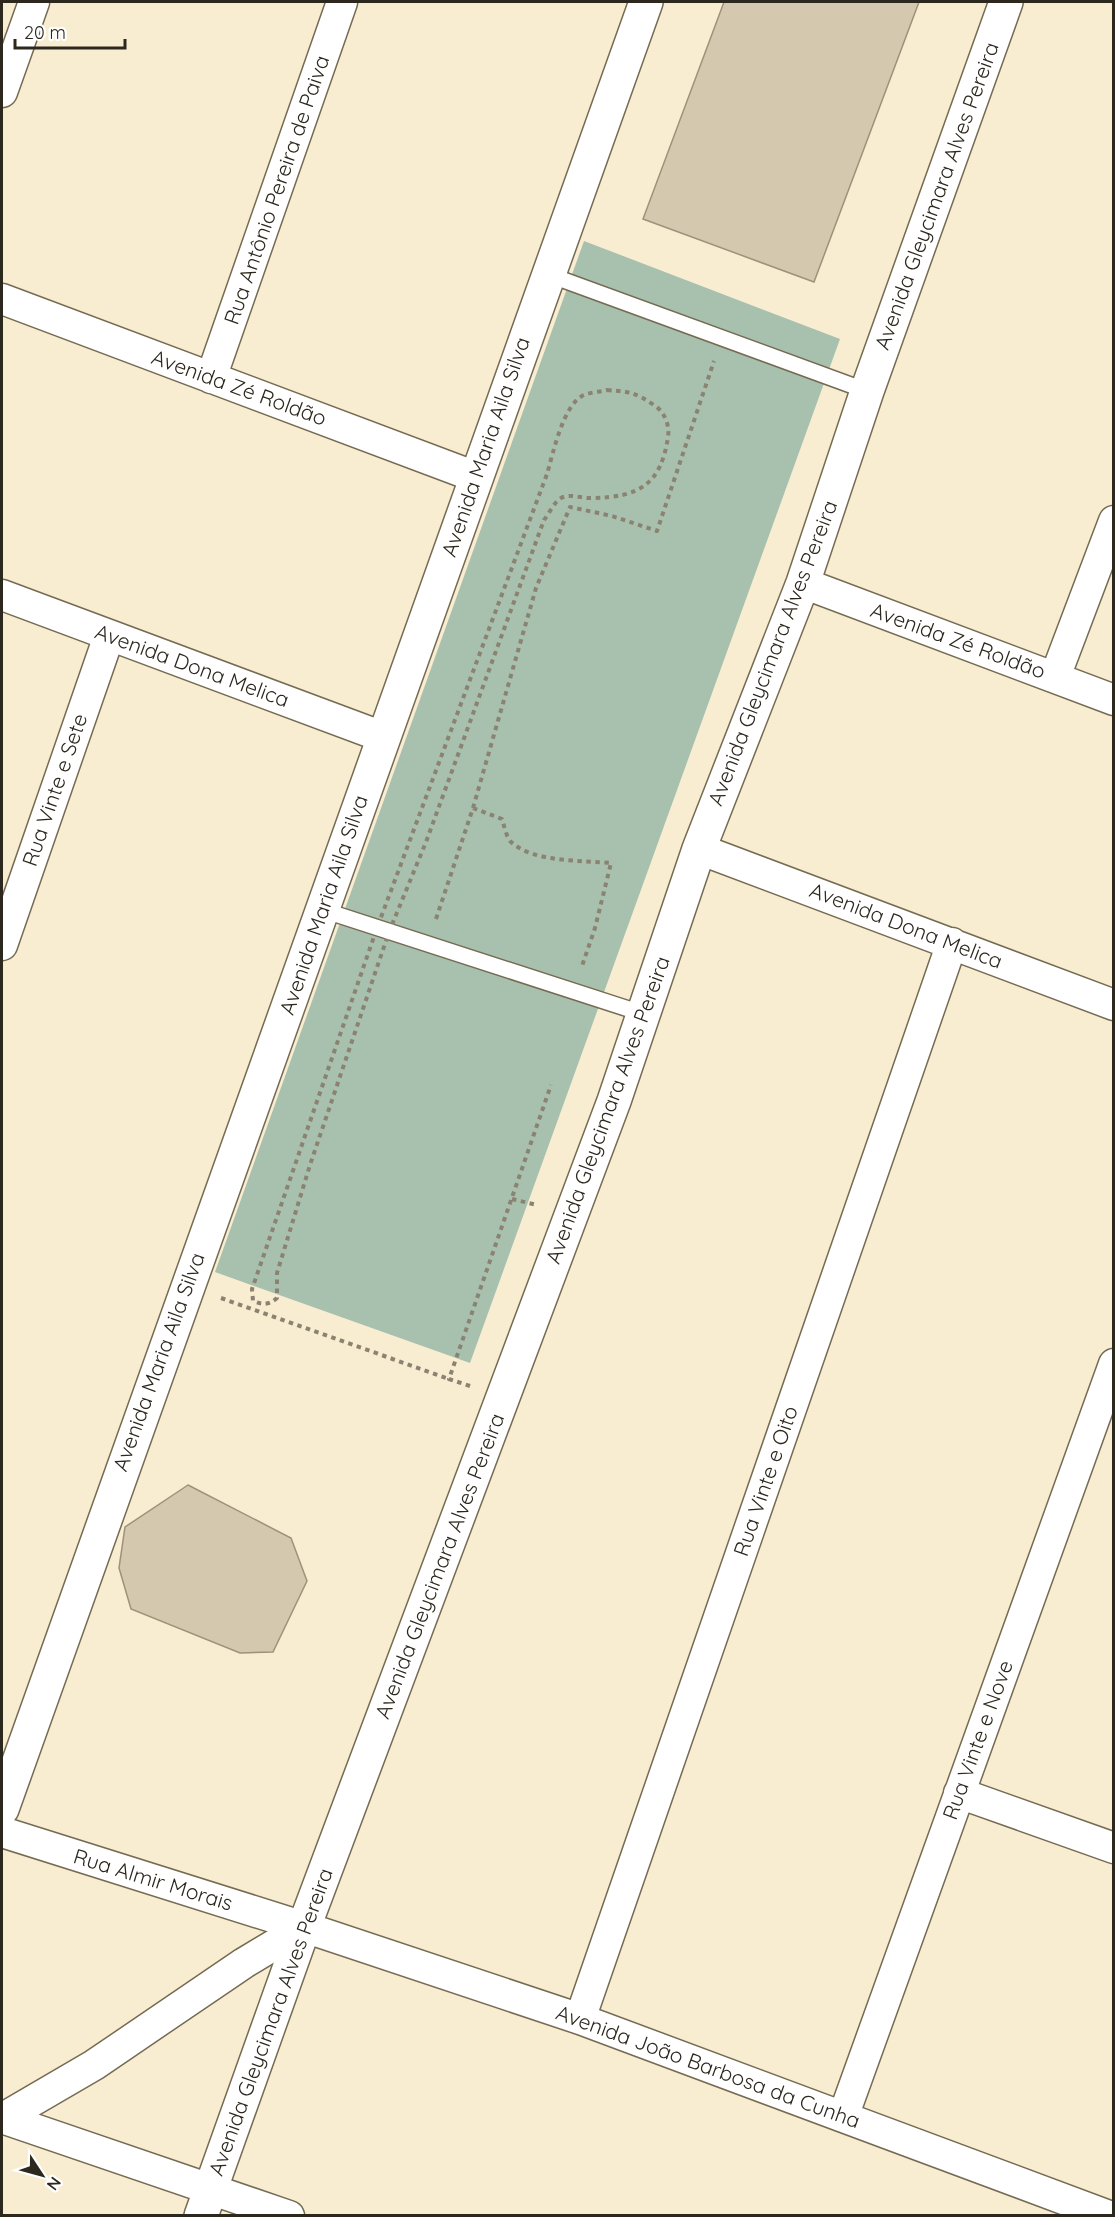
<svg xmlns="http://www.w3.org/2000/svg" width="1115" height="2217" font-family="Quicksand,sans-serif">
<style>
.green{fill:#a8c1af}
.building{fill:#d4c8ae;stroke:#9e927a;stroke-width:1.5}
.lines{fill:none;stroke-linecap:round;stroke-linejoin:round}
.lane-casing{stroke:#756b53;stroke-width:18}
.street-casing{stroke:#756b53;stroke-width:33}
.secondary-casing{stroke:#756b53;stroke-width:36}
.path{stroke:#8b8371;stroke-width:4;stroke-dasharray:4.5 4.5;stroke-linecap:butt}
.lane{stroke:#fff;stroke-width:15}
.street{stroke:#fff;stroke-width:30}
.secondary{stroke:#fff;stroke-width:33}
.labels{text-anchor:middle;stroke-width:4.5;stroke-linejoin:round;paint-order:stroke}
.street-label{font-size:21px;fill:#2c281e;stroke:#fff}
</style>
<rect width="100%" height="100%" fill="#f8ecd1"/>
<!-- green -->
<path class="green" d="M584,241l256,98 -370,1024 -255,-91z"/>
<!-- building -->
<path class="building" d="M724,2h195l-105,280 -171,-63z
M188,1485l103,53 16,43 -34,71 -33,1 -109,-44 -12,-41 6,-41z"/>
<g class="lines">
<defs>
<path id="lane" d="M547,274l320,117
M323,910l321,104"/>
<path id="street" d="M2,92l32,-90
M2,299l474,178
M211,378l131,-376
M803,583l311,117
M2,595l381,142
M1055,677l59,-156
M699,849l415,156
M2,945l107,-309
M959,1793l155,55
M2,1832l302,95 276,92 529,197
M580,2019l372,-1076
M843,2117l271,-753
M2,2118l287,98
M3,2118l91,-53 150,-102 60,-36"/>
<path id="secondary" d="M2,1809l644,-1807
M201,2216l103,-289 310,-826 85,-252 104,-266 64,-192 139,-389"/>
</defs>
<!-- lane casing -->
<use href="#lane" class="lane-casing"/>
<!-- street casing -->
<use href="#street" class="street-casing"/>
<!-- secondary casing -->
<use href="#secondary" class="secondary-casing"/>
<!-- path -->
<path class="path" d="M607,390c24,2 27,2 47,15 10,6 16,20 14,32 -7,47 -28,60 -75,61 -11,1 -22,-5 -32,0 -7,4 -12,16 -17,22l-118,322 -37,90 -79,233 -33,108v25c-8,7 -14,7 -24,3l-1,-12 125,-361 170,-454c6,-20 16,-70 37,-79 7,-3 16,-3 23,-5z
M473,808l29,11c2,6 4,17 8,22 23,22 71,19 101,22l-16,65 -13,38
M436,919l37,-111 63,-220 34,-81 42,9 45,15 57,-170
M512,1199l25,6
M221,1298l228,81
M470,1386l-21,-7 102,-294"/>
<!-- lane -->
<use href="#lane" class="lane"/>
<!-- street -->
<use href="#street" class="street"/>
<!-- secondary -->
<use href="#secondary" class="secondary"/>
</g>
<g class="labels">
<!-- street labels -->
<g class="street-label">
<text transform="translate(277 190) rotate(-71)" y="7">Rua Antônio Pereira de Paiva</text>
<text transform="translate(937 196) rotate(-70)" y="7">Avenida Gleycimara Alves Pereira</text>
<text transform="translate(239 388) rotate(20)" y="7">Avenida Zé Roldão</text>
<text transform="translate(486 447) rotate(-71)" y="7">Avenida Maria Aila Silva</text>
<text transform="translate(958 641) rotate(20)" y="7">Avenida Zé Roldão</text>
<text transform="translate(773 653) rotate(-69)" y="7">Avenida Gleycimara Alves Pereira</text>
<text transform="translate(192 666) rotate(20)" y="7">Avenida Dona Melica</text>
<text transform="translate(55 790) rotate(-71)" y="7">Rua Vinte e Sete</text>
<text transform="translate(324 905) rotate(-71)" y="7">Avenida Maria Aila Silva</text>
<text transform="translate(906 926) rotate(21)" y="7">Avenida Dona Melica</text>
<text transform="translate(608 1110) rotate(-70)" y="7">Avenida Gleycimara Alves Pereira</text>
<text transform="translate(159 1362) rotate(-70)" y="7">Avenida Maria Aila Silva</text>
<text transform="translate(766 1481) rotate(-71)" y="7">Rua Vinte e Oito</text>
<text transform="translate(440 1566) rotate(-69)" y="7">Avenida Gleycimara Alves Pereira</text>
<text transform="translate(978 1740) rotate(-70)" y="7">Rua Vinte e Nove</text>
<text transform="translate(153 1880) rotate(17)" y="7">Rua Almir Morais</text>
<text transform="translate(271 2022) rotate(-70)" y="7">Avenida Gleycimara Alves Pereira</text>
<text transform="translate(708 2067) rotate(20)" y="7">Avenida João Barbosa da Cunha</text>
</g>
</g>
<!-- border -->
<rect width="1115" height="2217" fill="none" stroke="#2c281e" stroke-width="6"/>
<!-- north arrow -->
<g transform="translate(42 2175) rotate(126)" stroke="#ffffff" stroke-width="4.5" paint-order="stroke">
<path d="M0-4.5L10 22L0 15L-10 22Z" fill="#2c281e"/>
<text y="-9" font-size="16" font-weight="bold" text-anchor="middle" fill="#2c281e">N</text>
</g>
<!-- scale -->
<path d="M15 39v9h110v-9" fill="none" stroke="#2c281e" stroke-width="3"/>
<text x="24" y="39" font-size="18" fill="#2c281e" stroke="#ffffff" stroke-width="4.5" paint-order="stroke">20 m</text>
</svg>
